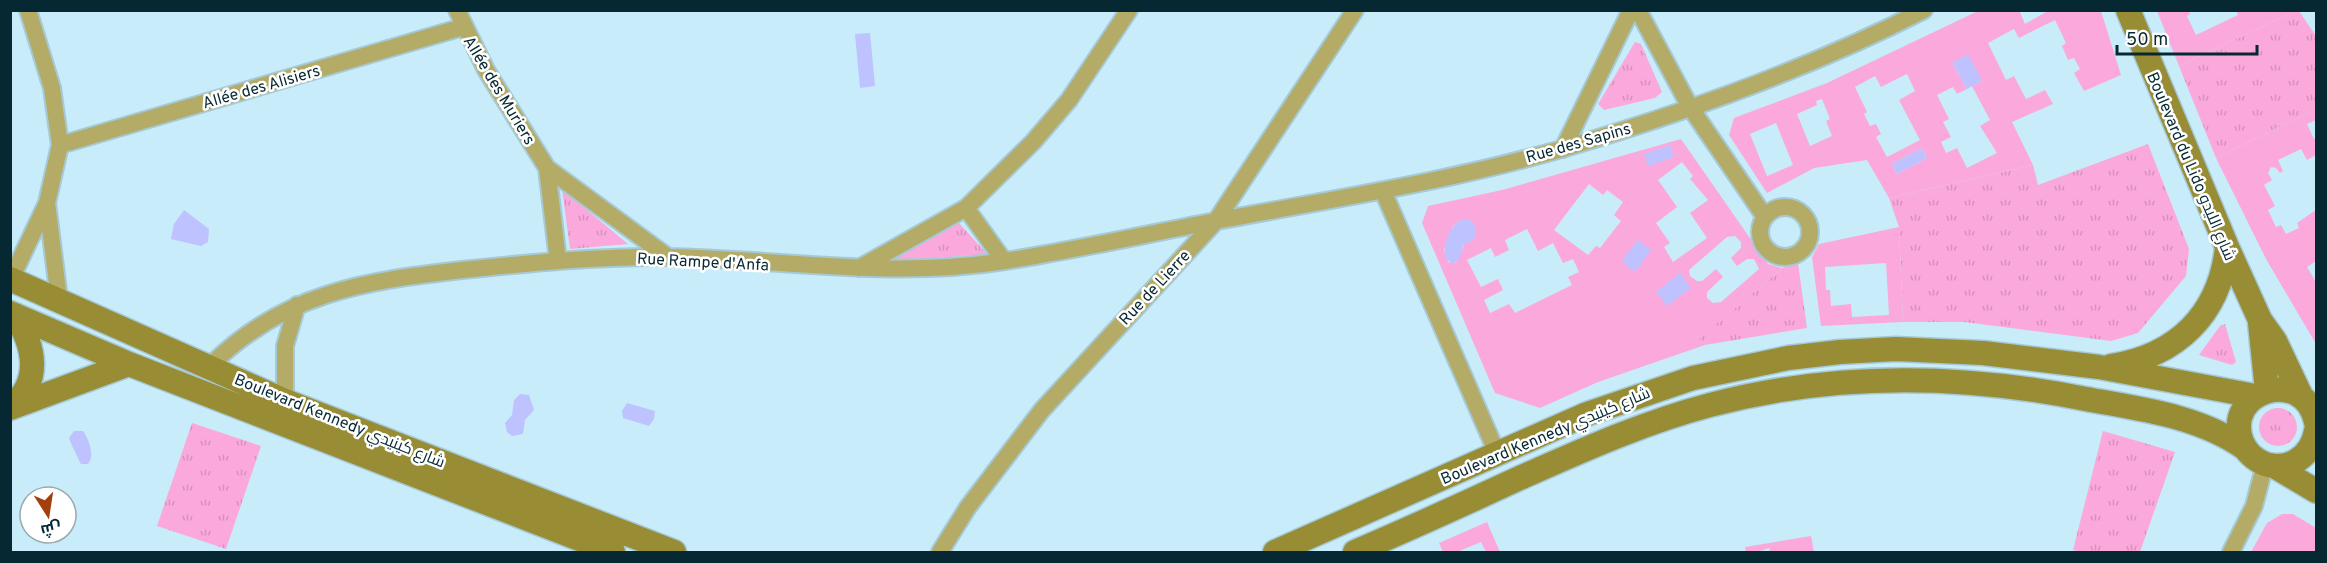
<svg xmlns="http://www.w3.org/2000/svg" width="2327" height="563" font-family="Overpass,Cairo,sans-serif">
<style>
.grass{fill:url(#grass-tufts)}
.garden{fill:#fba9dd;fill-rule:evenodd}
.water{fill:#bec2fe}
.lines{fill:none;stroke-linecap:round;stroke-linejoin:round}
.street-casing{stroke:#a5c9d5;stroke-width:20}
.secondary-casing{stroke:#a5c9d5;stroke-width:27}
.street{stroke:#b4ab66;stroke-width:16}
.secondary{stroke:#988c35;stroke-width:24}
.labels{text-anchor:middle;stroke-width:5;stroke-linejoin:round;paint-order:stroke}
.street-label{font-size:16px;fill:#062832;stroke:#fff}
</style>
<defs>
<pattern id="grass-tufts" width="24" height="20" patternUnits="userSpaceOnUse" patternTransform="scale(1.5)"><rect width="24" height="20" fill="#fba9dd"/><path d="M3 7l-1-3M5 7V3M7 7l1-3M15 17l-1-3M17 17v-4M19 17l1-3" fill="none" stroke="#d691be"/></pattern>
</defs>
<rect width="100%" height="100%" fill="#c8ecf9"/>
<!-- grass -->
<path class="grass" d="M2295,11h4l17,25v73l-100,49 -37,-92z
M1635,42l6,2 21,48 -7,6 -51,12 -6,-6z
M2148,144l41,105 -3,27 -48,57 -27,8 -147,-19h-61l-4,-95 -10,-29 144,-33 5,20z
M562,189l66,55 -58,5z
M959,223l28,31 -102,8z
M1798,263l9,65 -102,17 -7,-6 84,-71z
M2225,324l11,38 -4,3 -33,-10 21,-29z
M2259 427a19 19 0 1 1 38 0a19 19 0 1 1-38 0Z
M192,423l69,23 -35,103 -69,-23z
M2103,431l72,21 -35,100h-59l-8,-2z"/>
<!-- garden -->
<path class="garden" d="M1978,11h45l-3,1 5,12 23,-13h53l20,64 -37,16 -10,-18 6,-4 -6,-11 -6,2 -6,-14 4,-3 -11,-23 -36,18 -5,-9 -26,14 18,37 8,-4 12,23 19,-9 8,14 -41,18 21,43 -144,33 -22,-38 -53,8 -47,25 -38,-58 5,-17 93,-35zM1952,63l30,18 -10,5 18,34 -10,6 17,27 -30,15 -10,-20 -11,5 -5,-11 10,-5 -8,-15 6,-3 -12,-24 16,-8 4,7 10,-5zM1907,74l8,17 -16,9 21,40 -33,17 -11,-20 5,-3 -5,-10 -6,2 -6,-12 3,-2 -12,-25 20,-11 6,11zM1822,99l8,20 -4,2 6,15 -22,10 -13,-32 20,-9 -1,-4zM1776,123l17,42 -26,11 -17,-42zM1922,148l5,10 -30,16 -5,-10z
M2157,11h31l2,3 -3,2 9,19 42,-20 -2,-4h59l-116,55z
M2316,109v11l-9,4 7,15 2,-1v17l-9,5 -6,-11 -23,11 5,11 -3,2 -4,-5 -5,-1 -3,6 4,7 -8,5 11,21 -7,4 8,17 5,-2 5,9 13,-6 -2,-5 19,-13v51l-9,6 9,15v62l-50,-85 -50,-101z
M1681,139l87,125 14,4 -83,71 6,6 -107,37 -58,26 -45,-15 -73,-170 6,-17 74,-16zM1682,162l11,14 -3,3 18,21 -18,13 17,25 -34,24 -9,-15 6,-4 -14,-20 21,-16 -19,-27zM1589,184l14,11 4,-5 16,12 -9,13 7,6 -21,27 -4,-2 -8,9 -34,-25zM1460,220l12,20 -7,3 -9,20 -8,-1 -4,-12 9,-24zM1527,229l11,22 15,-8 10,20 10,-4 6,13 -11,5 4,8 -57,28 -6,-9 -19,9 -6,-13 19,-10 -5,-11 -17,8 -14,-27 24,-12 4,9 14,-7 -4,-10zM1735,236l6,6v6l-10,10 6,8 10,-7h7l5,10 -38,33 -8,1 -6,-5v-6l16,-15 -7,-8 -14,12h-5l-7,-5 -1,-6 38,-33z
M1899,227l4,95 -82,4 -9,-69 7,-13zM1886,263l3,52 -37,2 -1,-13 -20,2 -1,-16h-4l-1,-23z
M2282,514h11l23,14v24h-65l16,-29z
M1487,522l13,30h-14l-5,-10 -24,10h-14l-4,-9z
M1811,536l3,16h-44l-1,-4 -12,4h-11l-1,-5z"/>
<!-- water -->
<path class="water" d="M870,33l5,53 -15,2 -5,-54z
M1968,54l14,27 -15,8 -15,-26z
M1670,145l4,12 -26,9 -4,-12z
M1922,148l5,10 -30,16 -5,-10z
M184,210l25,19 -1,13 -7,4 -30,-7 3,-15z
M1460,220h11l5,8 -1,10 -12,8 -4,14 -6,4 -7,-5c-4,-14 3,-31 14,-39z
M1638,240l13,10 -15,21 -6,-2 -8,-9z
M1680,273l11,15 -24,18 -11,-14z
M520,394l9,1 5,15 -9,10 -2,14 -11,2 -5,-4 -2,-9 7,-8 2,-15z
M627,403l28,8 -1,8 -5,7 -26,-8 -1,-7z
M74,431h9c6,8 12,25 5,33h-7c-2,-4 -11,-22 -12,-26z"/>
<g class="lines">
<defs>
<path id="street" d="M457,10l29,60 61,98 121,89
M1638,10l52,97 75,110
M60,145l403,-118
M1563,149l68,-139
M547,168l11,92
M1383,191l114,262
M47,203l12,96
M1760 232a25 25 0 1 1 50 0a25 25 0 1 1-50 0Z
M966,208l38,53
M859,268l107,-60 67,-66 36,-42 60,-90
M11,279l36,-76 13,-58 -8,-57 -24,-78
M210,366c73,-73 154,-85 252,-96 68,-7 136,-14 205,-13 115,2 223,22 338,4 71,-11 141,-27 211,-40 117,-22 235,-40 349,-73 122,-36 246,-80 359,-138
M280,408l5,-7v-55l12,-41
M940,552l28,-45 74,-97 174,-189 139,-211
M2231,552l23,-46 11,-42"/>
<path id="secondary" d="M2128,10l99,237 33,73 15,21 26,55
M10,279l275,122 389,151
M10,313l119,51 484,188
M2260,323l7,68
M2111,366c66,-10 109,-52 116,-119
M10,407c33,-25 24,-62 5,-92
M10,408l119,-44
M2316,422c-12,-57 -94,-31 -74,20 4,10 13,18 23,22 25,8 47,-9 51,-33
M2274,466l42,25
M1275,552l312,-138 106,-36 95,-20 52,-6 56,-3 87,4 116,14 156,29
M1355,552c56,-24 111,-49 167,-75 61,-27 123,-55 188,-72 124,-33 251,-31 376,-6 55,10 114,17 160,50"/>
</defs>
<!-- street casing -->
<use href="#street" class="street-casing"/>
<!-- secondary casing -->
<use href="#secondary" class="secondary-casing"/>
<!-- street -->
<use href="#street" class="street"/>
<!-- secondary -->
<use href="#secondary" class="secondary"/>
</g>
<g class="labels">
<!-- street labels -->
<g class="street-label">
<text transform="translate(261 86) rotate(-16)" y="6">Allée des Alisiers</text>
<text transform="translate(500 90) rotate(59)" y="6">Allée des Muriers</text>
<text transform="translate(1578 142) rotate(-16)" y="6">Rue des Sapins</text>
<text transform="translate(2192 166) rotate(67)" y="6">Boulevard du Lido شارع الليدو</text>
<text transform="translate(703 261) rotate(3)" y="6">Rue Rampe d'Anfa</text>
<text transform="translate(1154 287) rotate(-47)" y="6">Rue de Lierre</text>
<text transform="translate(340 420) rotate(22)" y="6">Boulevard Kennedy شارع كينيدي</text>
<text transform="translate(1545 435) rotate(-23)" y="6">Boulevard Kennedy شارع كينيدي</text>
</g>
</g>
<!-- border -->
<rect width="2327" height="563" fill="none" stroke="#062832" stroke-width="24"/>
<!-- north arrow -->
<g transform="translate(48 515) rotate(168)"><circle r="28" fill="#ffffff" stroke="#9ba9ad" stroke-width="1.5"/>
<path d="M0-4.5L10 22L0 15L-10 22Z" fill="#a33e0d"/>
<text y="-9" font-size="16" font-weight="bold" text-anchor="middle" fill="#062832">ش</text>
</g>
<!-- scale -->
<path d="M2117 45v9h140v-9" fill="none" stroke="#062832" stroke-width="3"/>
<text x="2126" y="45" font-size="18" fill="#062832" stroke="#ffffff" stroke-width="4.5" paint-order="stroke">50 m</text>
</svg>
